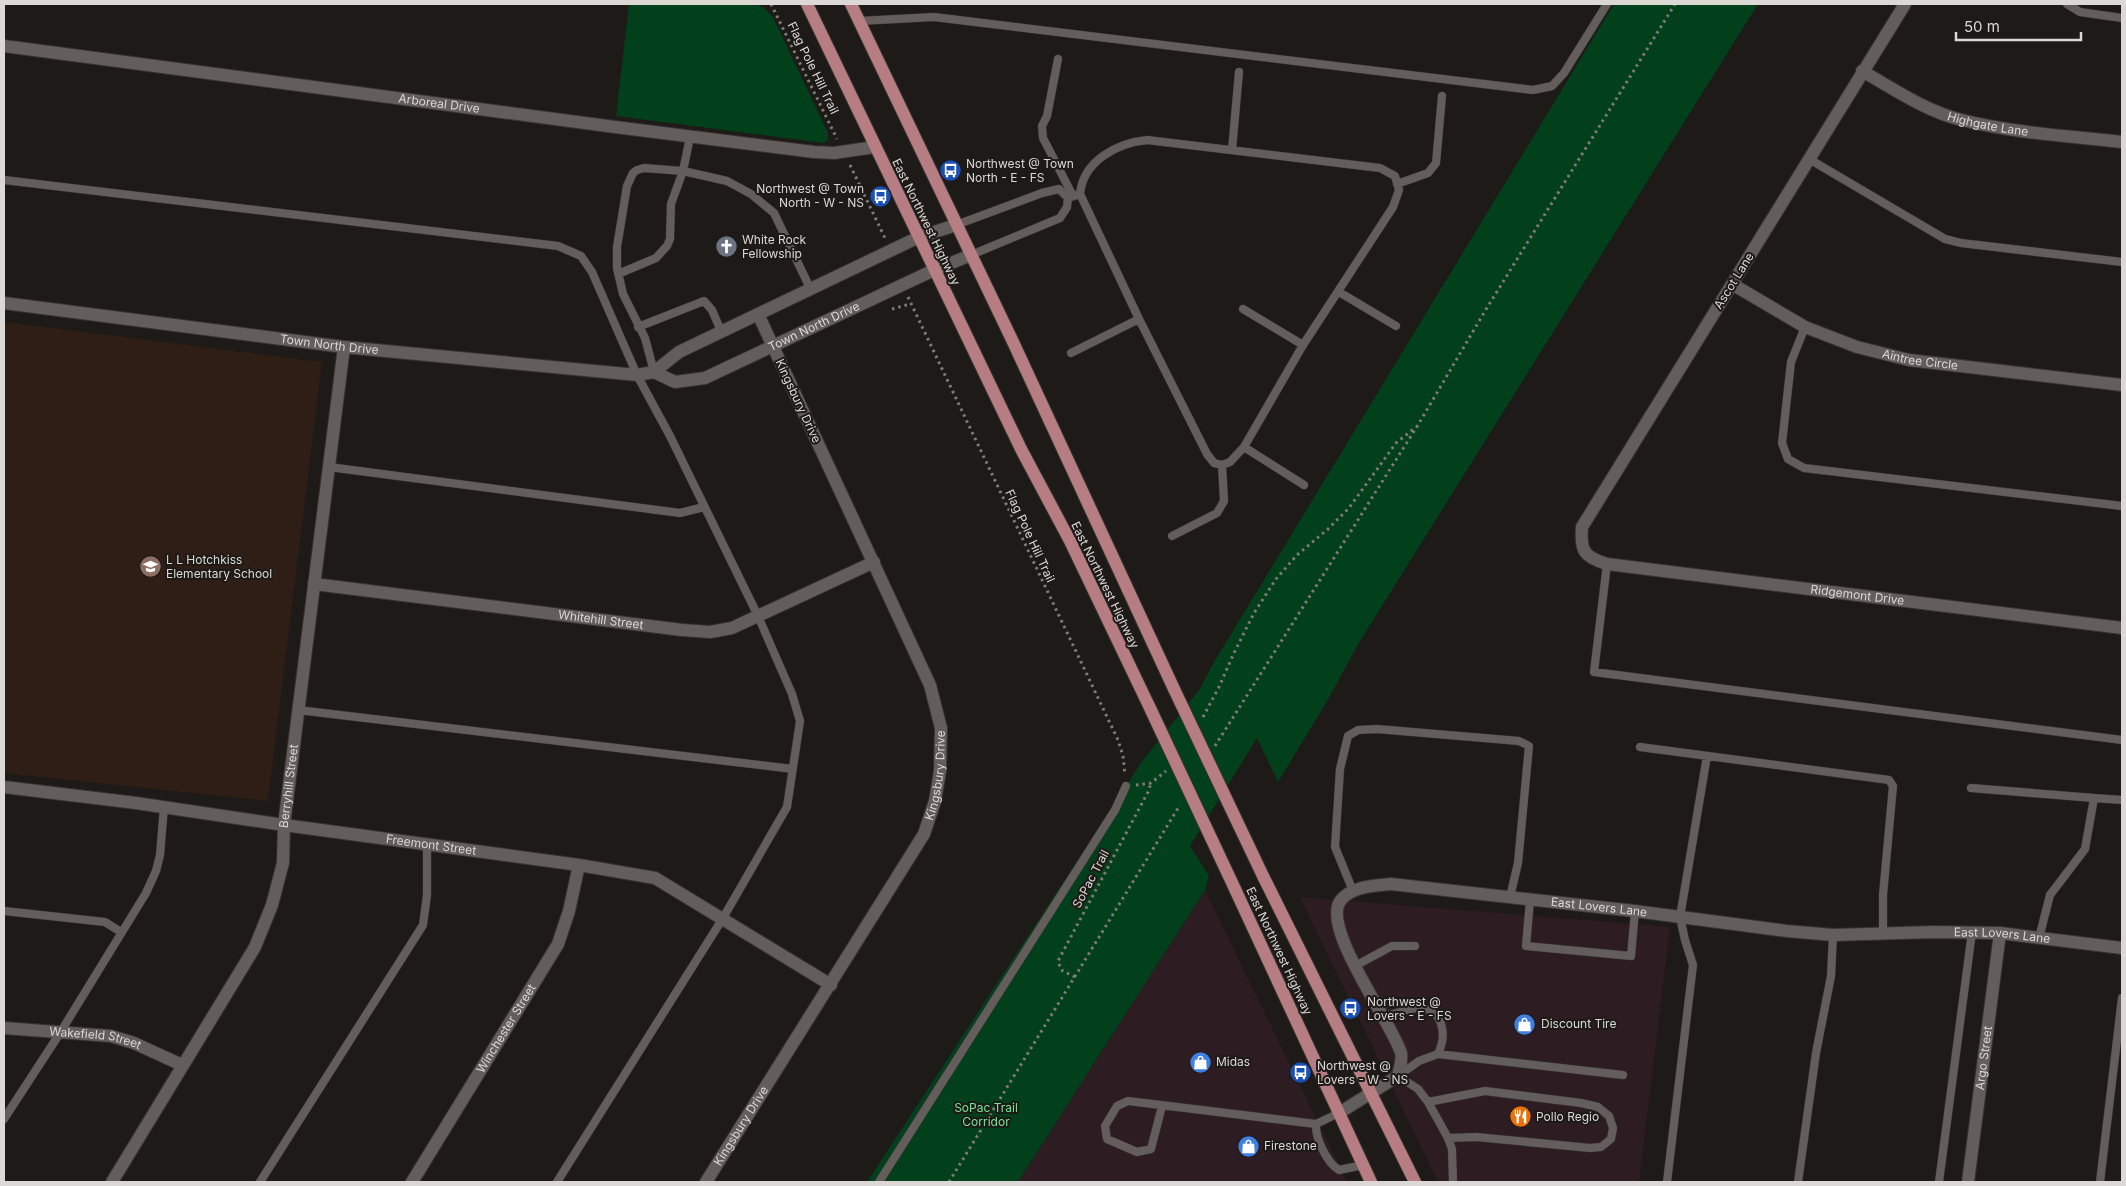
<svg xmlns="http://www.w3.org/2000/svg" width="2126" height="1186" font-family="Inter,sans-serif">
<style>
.commercial{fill:#2e1c23}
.education{fill:#2e1e15}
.green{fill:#023f1b}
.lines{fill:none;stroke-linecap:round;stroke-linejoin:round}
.service-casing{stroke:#363332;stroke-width:9}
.minor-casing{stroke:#363332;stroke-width:14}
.tertiary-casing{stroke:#363332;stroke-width:14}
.primary-casing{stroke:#363332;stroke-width:14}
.path{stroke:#7f7c79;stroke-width:3;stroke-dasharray:2.5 4;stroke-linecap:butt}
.service{stroke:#635e5b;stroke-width:8}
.minor{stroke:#635e5b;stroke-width:12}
.tertiary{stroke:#635e5b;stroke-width:12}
.primary{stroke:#b67d82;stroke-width:12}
.primary-bridge-casing{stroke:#363332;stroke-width:14;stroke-linecap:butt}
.primary-bridge{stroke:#b67d82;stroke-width:12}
.labels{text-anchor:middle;stroke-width:4;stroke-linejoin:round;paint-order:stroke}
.street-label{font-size:12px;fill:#dbd8d6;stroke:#1e1a17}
.poi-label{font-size:12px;fill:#dbd8d6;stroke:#1e1a17;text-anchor:start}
.park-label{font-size:12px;fill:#76e696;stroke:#1e1a17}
</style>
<rect width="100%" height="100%" fill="#1e1a17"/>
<!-- commercial -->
<path class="commercial" d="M1205,890l142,292h-329z
M1300,897l370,30 -31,255h-201z"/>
<!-- education -->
<path class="education" d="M4,322l318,40 -54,439 -264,-28z"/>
<!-- green -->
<path class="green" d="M629,4h127l8,4 9,9 55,116v7l-4,3 -208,-27z
M1614,4h144l-401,642 -28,52 -51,84 -21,-44 -67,108 19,30 -4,14 -187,292h-151l276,-422 56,-70 15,-28z"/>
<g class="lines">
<defs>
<path id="service" d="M2067,4l13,8 42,6
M859,21l75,-4 599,73 19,-4 12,-13 43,-69
M1058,59l-11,57 -5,10 1,12 30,58
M1232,150l7,-78
M1809,159l136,80 16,4 161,19
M4,180l554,66 23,10 11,16 45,103 33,61 88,180 34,78 8,27 -13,86 -64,111 -166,264
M1397,184l31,-11 8,-10 6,-67
M1068,198l12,-4c3,-33 37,-51 67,-54l233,28 15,8 4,14 -6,17 -90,138 -59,102 -14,15 -8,3 -8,-2 -7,-9 -68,-135 -59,-125
M956,225l86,-32 17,-4 9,9 -1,9 -7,11 -89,37
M618,274l38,-16 11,-12 3,-7 1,-35 12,-33 7,-34
M1339,292l57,34
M1243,309l60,36
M638,327l66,-26 8,9 9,21
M1805,327l-14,35 -9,81 6,16 16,9 318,38
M1071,353l68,-34
M654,372l-9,-34 -22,-44 -6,-26v-21l10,-61 6,-13 4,-3 7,-2 39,3 44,10 24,13 23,19 37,77
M1244,447l60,38
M329,467l351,46 24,-6
M1172,536l45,-23 7,-12 -2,-36
M1607,564l-13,108 528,68
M298,710l495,59
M1640,747l249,33 4,6 -10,109v39
M1971,788l123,10
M1353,891l-18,-44 5,-78 8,-33 10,-6 19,-1 142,12 10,5 -11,117 -8,34
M1530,900l-4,46 105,10 4,-45
M4,911l101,11 16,10
M2039,938l11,-43 35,-46 9,-51 28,2
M1355,966l37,-20h23
M1383,1017c10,-2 23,-8 34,-9 27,-1 30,27 21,46
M1428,1102l57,-11 96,12 17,4 11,9 4,12 -2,11 -10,8 -11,1 -114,-11 -28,1
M1162,1106l-11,43 -14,3 -30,-13 -2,-13 12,-20 11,-5 188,23
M1339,1113l-23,11c-1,14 11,39 23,46l24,-5
M4,1119l56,-86 86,-140 10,-22 4,-16 4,-48
M260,1182l163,-257 4,-30v-51
M879,1182l236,-372 11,-24
M1453,1182l-1,-33 -4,-11 -20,-36 -10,-13 -20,-13 21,-15 19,-7 185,21
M1667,1182l26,-217 -8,-25 -5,-23 27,-161
M1798,1182l18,-129 15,-77 2,-41
M1939,1182l33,-250
M2100,1182l22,-184"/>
<g id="minor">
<path id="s1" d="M1905,4l-323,523c-2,24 2,30 25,37l515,64"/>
<path id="s2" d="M4,46l611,81 199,25 20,1 41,-6"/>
<path id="s3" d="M1862,71c32,18 65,41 100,49 52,13 107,16 160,22"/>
<path id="s4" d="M1732,284l73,43 52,20 52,13 213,25"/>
<path id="s5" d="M4,303l340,44 293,28 17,-3 25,-20 240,-115 37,-12"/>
<path id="s6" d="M654,372l21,10 30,-4 229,-108 37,-15"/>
<path id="s7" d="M314,584l368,46 28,2 22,-4 142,-66"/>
<path id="s8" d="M4,787l132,16 148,22 295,40 76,13 176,107"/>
<path id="s9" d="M4,1028l107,8 23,7 48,22"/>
<path id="s10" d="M112,1182l143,-235 17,-42 11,-42 1,-38 60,-478"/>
<path id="s11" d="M412,1182l146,-238 11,-33 10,-46"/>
<path id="s12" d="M706,1182l218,-348 11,-33 5,-30 1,-43 -11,-43 -172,-371"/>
<path id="s13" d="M1968,1182l32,-249"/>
</g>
<g id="tertiary">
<path id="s14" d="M1339,1113l59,-37c1,-7 5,-17 3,-23 -8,-29 -82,-127 -60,-153 11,-14 33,-14 50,-16l244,27 152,20 46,4 101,-3 66,1 122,15"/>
</g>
<path id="primary" d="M807,4l214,445 49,92 80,167
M851,4l163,340 160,345
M1263,876l152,306
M1235,889l136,293"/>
</defs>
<!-- service casing -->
<use href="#service" class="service-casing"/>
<!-- minor casing -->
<use href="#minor" class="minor-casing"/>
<!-- tertiary casing -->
<use href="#tertiary" class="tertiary-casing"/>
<!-- primary casing -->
<use href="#primary" class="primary-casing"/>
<!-- path -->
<path class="path" d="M771,4l66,135
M850,165l35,73
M908,297l210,443 5,16 2,19
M892,309l18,-5
M1203,717l16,-30 14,-32 21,-42 22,-34 21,-24 31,-26 21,-21 47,-65 20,-16
M1215,746l203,-321 67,-114 190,-307
M1136,785l15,-2 15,-12
M1075,977l-14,-7 -3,-9 90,-169 3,-9
M949,1182l231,-377"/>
<!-- service -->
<use href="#service" class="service"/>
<!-- minor -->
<use href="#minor" class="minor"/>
<!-- tertiary -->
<use href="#tertiary" class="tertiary"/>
<!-- primary -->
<use href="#primary" class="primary"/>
<defs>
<path id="primary-bridge" d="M1174,689l89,187
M1150,708l85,181"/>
</defs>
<!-- primary-bridge casing -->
<use href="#primary-bridge" class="primary-bridge-casing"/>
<!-- primary-bridge -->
<use href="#primary-bridge" class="primary-bridge"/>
</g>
<!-- icons -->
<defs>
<symbol id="bus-disc" viewBox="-11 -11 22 22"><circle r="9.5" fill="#1a4fb4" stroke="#1e1a17"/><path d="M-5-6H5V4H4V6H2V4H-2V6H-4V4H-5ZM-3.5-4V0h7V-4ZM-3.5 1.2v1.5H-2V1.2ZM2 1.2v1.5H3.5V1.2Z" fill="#fff"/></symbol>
<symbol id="church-disc" viewBox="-11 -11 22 22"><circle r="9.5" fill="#6b7280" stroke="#1e1a17"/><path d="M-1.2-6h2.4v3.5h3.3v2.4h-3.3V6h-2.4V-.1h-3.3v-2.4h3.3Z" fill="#fff"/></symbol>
<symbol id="school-disc" viewBox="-11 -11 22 22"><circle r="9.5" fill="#8d6e63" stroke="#1e1a17"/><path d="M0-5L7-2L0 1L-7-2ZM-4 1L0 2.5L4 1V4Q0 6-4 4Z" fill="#fff"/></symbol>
<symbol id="shop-disc" viewBox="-11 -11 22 22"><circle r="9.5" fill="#3f7fe0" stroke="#1e1a17"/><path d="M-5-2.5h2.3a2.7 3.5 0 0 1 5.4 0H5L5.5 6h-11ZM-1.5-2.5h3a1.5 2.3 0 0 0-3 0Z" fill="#fff"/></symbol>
<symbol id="restaurant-disc" viewBox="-11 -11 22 22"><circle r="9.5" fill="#e8710a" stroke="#1e1a17"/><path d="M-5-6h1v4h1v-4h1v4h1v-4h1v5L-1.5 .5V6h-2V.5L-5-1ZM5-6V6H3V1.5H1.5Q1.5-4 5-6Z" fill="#fff"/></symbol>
</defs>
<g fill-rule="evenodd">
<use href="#bus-disc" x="938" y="158" width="25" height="25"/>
<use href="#bus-disc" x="868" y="184" width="25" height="25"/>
<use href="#church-disc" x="714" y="234" width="25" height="25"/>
<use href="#school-disc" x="138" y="554" width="25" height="25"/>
<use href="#bus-disc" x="1338" y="996" width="25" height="25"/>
<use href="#shop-disc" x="1512" y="1012" width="25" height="25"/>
<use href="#shop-disc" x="1188" y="1050" width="25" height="25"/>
<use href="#bus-disc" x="1288" y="1060" width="25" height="25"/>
<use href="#restaurant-disc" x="1508" y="1104" width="25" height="25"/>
<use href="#shop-disc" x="1236" y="1134" width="25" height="25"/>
</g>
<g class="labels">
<!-- street labels -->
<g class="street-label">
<text transform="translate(813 68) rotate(64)" y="4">Flag Pole Hill Trail</text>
<text dy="4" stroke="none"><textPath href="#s2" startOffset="439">Arboreal Drive</textPath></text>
<text dy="4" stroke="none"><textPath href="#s3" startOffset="138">Highgate Lane</textPath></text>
<text transform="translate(926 222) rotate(64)" y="4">East Northwest Highway</text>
<text transform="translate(1734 281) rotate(-58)" y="4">Ascot Lane</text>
<text dy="4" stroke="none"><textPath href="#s6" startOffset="174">Town North Drive</textPath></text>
<text dy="4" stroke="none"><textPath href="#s5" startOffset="328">Town North Drive</textPath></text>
<text dy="4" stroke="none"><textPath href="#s4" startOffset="205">Aintree Circle</textPath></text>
<text transform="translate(798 401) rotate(65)" y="4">Kingsbury Drive</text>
<text transform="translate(1030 536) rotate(65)" y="4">Flag Pole Hill Trail</text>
<text transform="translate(1105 585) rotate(64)" y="4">East Northwest Highway</text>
<text dy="4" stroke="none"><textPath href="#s1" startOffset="918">Ridgemont Drive</textPath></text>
<text dy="4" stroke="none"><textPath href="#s7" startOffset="289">Whitehill Street</textPath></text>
<text dy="4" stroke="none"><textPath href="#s12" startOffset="471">Kingsbury Drive</textPath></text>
<text dy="4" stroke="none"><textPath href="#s10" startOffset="441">Berryhill Street</textPath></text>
<text dy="4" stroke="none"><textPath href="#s8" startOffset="431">Freemont Street</textPath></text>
<text transform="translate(1091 879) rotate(-62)" y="4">SoPac Trail</text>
<text dy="4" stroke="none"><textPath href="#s14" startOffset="525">East Lovers Lane</textPath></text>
<text dy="4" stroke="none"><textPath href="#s14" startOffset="930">East Lovers Lane</textPath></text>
<text transform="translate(1279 951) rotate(65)" y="4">East Northwest Highway</text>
<text dy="4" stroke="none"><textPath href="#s11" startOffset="180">Winchester Street</textPath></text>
<text dy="4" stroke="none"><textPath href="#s9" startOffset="92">Wakefield Street</textPath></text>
<text dy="4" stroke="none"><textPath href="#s13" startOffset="125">Argo Street</textPath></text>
<text dy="4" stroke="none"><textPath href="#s12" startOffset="66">Kingsbury Drive</textPath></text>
</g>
<!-- poi labels -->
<g class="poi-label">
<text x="966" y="168">Northwest @ Town<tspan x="966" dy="14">North - E - FS</tspan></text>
<text x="864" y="193" text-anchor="end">Northwest @ Town<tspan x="864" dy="14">North - W - NS</tspan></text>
<text x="742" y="244">White Rock<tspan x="742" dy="14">Fellowship</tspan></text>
<text x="166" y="564">L L Hotchkiss<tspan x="166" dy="14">Elementary School</tspan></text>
<text x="1367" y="1006">Northwest @<tspan x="1367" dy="14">Lovers - E - FS</tspan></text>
<text x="1541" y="1028">Discount Tire</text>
<text x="1216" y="1066">Midas</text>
<text x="1317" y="1070">Northwest @<tspan x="1317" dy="14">Lovers - W - NS</tspan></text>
<text x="1536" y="1121">Pollo Regio</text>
<text x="1264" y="1150">Firestone</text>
</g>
<!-- park labels -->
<g class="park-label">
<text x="986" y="1112">SoPac Trail<tspan x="986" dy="14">Corridor</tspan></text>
</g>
</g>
<!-- border -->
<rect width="2126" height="1186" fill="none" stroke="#dbd8d6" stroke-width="10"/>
<!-- scale -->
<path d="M1956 32v8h125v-8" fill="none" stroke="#dbd8d6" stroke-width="2.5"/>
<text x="1964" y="32" font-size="15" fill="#dbd8d6" stroke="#1e1a17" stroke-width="4" paint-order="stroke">50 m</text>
</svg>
